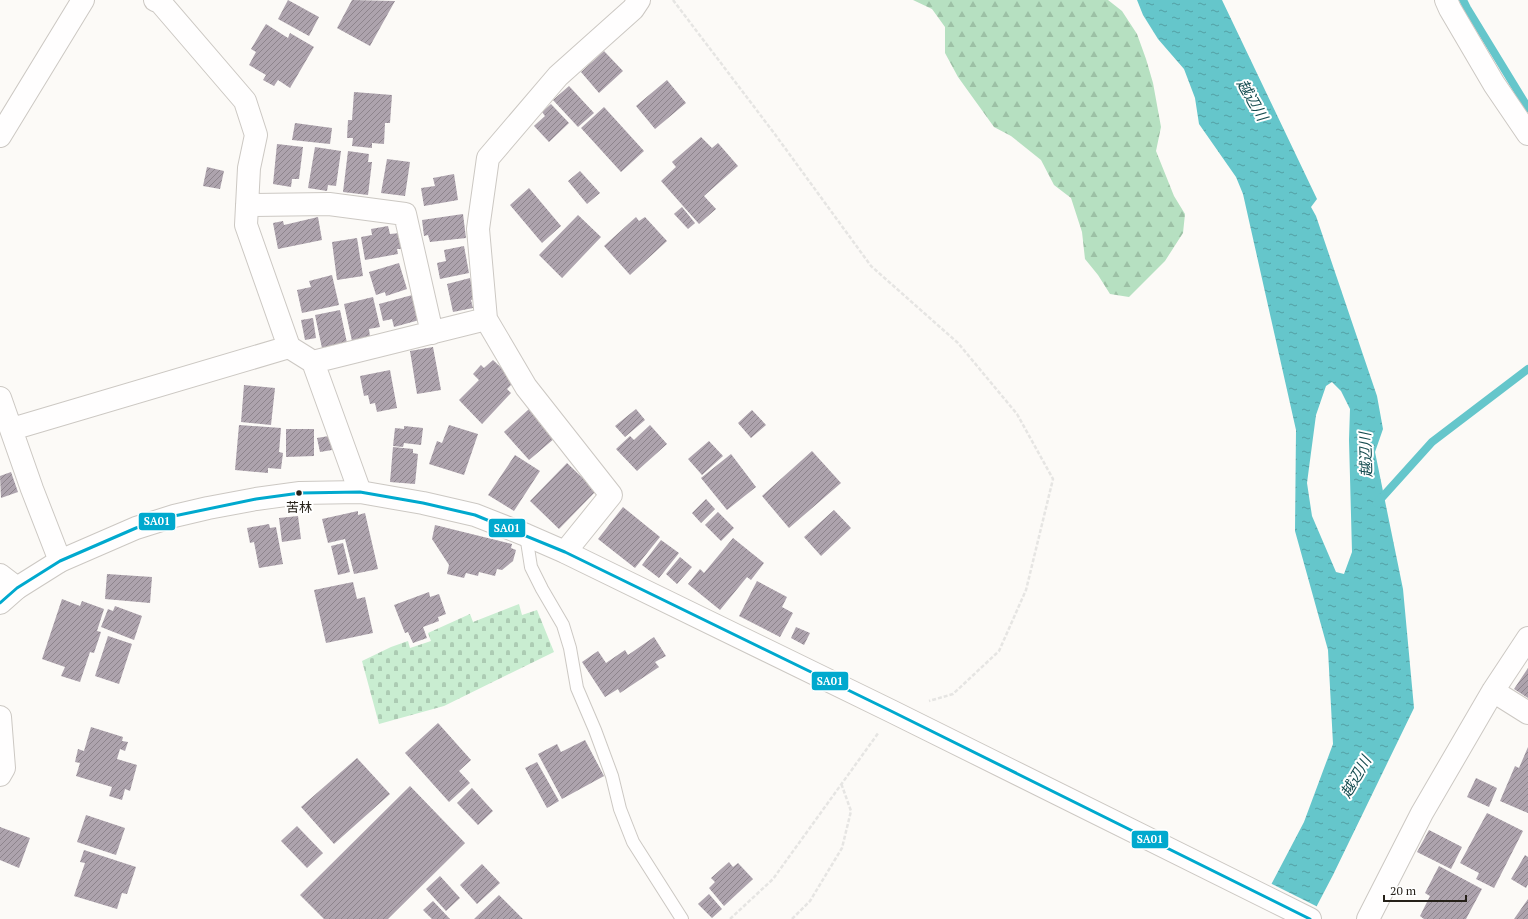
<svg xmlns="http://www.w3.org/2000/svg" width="1528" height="919" font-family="'PT Serif','Noto Sans JP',serif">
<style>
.forest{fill:url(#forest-firs)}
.cemetery{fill:url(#cemetery-stones)}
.water{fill:url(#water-ripples);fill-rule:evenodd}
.pier{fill:#fcfaf7}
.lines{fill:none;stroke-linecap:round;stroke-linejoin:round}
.stream{stroke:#65c6cb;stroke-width:8}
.building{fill:url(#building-hatch)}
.service-casing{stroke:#ccc8c3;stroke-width:14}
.minor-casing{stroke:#ccc8c3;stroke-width:24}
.secondary-casing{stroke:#ccc8c3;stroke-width:24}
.path{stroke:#e6e5e3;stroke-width:2.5;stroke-dasharray:4 2;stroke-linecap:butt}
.service{stroke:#fffefe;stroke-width:12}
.minor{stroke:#fffefe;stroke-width:22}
.secondary{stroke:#fffefe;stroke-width:22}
.bus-1-casing{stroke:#fff;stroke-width:6}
.bus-1{stroke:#00a9ce;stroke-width:3}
.bus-dot{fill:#262119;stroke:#fff;stroke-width:1.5}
.labels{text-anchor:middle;stroke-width:4;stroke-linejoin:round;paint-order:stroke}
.bus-label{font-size:13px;fill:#262119;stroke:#fff}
.water-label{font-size:15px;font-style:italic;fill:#154c50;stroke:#fff}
.line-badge{stroke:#fff;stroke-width:1.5}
.badge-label{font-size:11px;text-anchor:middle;font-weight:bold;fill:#fff}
</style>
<defs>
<pattern id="forest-firs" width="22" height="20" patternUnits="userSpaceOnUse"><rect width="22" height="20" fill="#b6e0c1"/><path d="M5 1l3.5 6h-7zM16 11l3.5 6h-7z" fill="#9cc0a5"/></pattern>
<pattern id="cemetery-stones" width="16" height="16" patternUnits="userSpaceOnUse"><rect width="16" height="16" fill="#c9edd1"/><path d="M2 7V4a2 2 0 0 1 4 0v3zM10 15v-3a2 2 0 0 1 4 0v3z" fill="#accbb3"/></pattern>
<pattern id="water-ripples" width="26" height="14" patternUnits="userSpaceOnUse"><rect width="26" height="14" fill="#65c6cb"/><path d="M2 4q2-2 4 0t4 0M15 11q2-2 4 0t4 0" fill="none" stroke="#53a0a4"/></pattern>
<pattern id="building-hatch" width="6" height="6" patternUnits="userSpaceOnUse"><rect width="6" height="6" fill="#ada3ad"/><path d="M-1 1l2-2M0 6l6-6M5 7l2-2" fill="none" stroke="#8d848c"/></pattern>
</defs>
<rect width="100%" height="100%" fill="#fcfaf7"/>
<!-- forest -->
<path class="forest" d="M913,0h195l14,11 15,23 9,25 7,24 8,44 -5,24 18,45 11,18 -2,19 -18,28 -36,36 -19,-3 -12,-19 -13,-16 -3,-27 -11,-34 -17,-13 -13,-25 -30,-24 -17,-9 -36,-50 -13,-24v-26l-13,-18z"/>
<!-- cemetery -->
<path class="cemetery" d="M519,604l3,11 15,-5 17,42 -110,54 -65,18 -17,-63 29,-14 17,-6 2,7 21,-7 -3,-8 42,-19 3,8z"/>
<!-- water -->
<path class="water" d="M1137,0h85l95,199 -6,8 5,9 61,180 6,33 -8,23 28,137 11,119 -81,167 -23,44h-57l51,-97 29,-78 -5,-94 -33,-119 1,-101 -53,-236 -7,-17 -37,-53 -4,-26 -11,-29 -26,-30 -15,-24zM1332,382l9,9 9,18 -1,31 3,112 -8,22 -8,-2 -24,-56 -5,-33 9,-68 10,-29z"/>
<!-- pier -->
<path class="pier" d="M1270,883l48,24 -6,12h-61z"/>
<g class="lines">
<!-- stream -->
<path class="stream" d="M1463,0l4,8 61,100
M1377,503l55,-61 96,-73"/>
</g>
<!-- building -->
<path class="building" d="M288,0l31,17 -10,19 -31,-17z
M352,0l43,1 -25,45 -33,-18z
M266,24l22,14 2,-5 24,14 -24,41 -12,-8 -4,6 -11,-6 3,-5 -17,-10 7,-13 -5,-3z
M604,51l19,20 -24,22 -18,-21z
M667,80l19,23 -31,26 -19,-23z
M569,86l25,27 -16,14 -25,-27z
M354,92l38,3 -2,28h-5l-1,21 -12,-1v5l-20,-2 1,-8h-6l1,-18h4z
M551,104l18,19 -20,19 -15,-16 11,-10 -3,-4z
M604,107l40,44 -23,21 -40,-44z
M295,123l37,5 -2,16 -38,-4z
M701,137l11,11 6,-5 20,23 -34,30 12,13 -17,15 -38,-43 15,-14 -4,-5z
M277,144l26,3 -4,32h-7l-1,8 -18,-3z
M315,147l26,4 -5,35 -8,-1 -1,6 -19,-3z
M348,151l21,3 -1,8h4l-4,33 -25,-3z
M387,159l23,3 -5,34 -24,-3z
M207,167l17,4 -4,18 -17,-3z
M580,171l20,22 -13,11 -19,-23z
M454,174l4,26 -34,6 -3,-18 14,-2 -2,-8z
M529,188l32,38 -19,17 -32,-38z
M682,207l13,16 -7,6 -14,-15z
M463,214l3,24 -36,4 -2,-7 -4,1 -2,-16z
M578,215l23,22 -39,41 -23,-23z
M318,217l4,23 -44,9 -5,-26 10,-2 1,4z
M636,217l3,4 6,-4 22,24 -37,34 -26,-29z
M388,226l2,8 10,-1 2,16h-5l1,5 -33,6 -4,-23 11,-2 -1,-6z
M357,238l6,38 -26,4 -5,-38z
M464,246l5,27 -29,6 -3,-16 9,-2 -2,-11z
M399,263l8,26 -21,7 -1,-4 -9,3 -7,-23z
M332,275l7,30 -37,8 -5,-23 14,-3 -2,-6z
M470,278l5,21 -4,1 2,8 -20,4 -6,-28z
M416,294l7,25 -29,8 -2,-8 -9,2 -4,-17z
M373,297l7,30 -11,2 1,8 -18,4 -8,-37z
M340,310l7,33 -25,5 -7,-33z
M313,318l3,20 -11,2 -4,-20z
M433,347l8,43 -24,4 -7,-43z
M493,360l22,21 -8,8 4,4 -29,31 -23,-24 20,-20 -6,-6 8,-9 3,3z
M390,370l7,38 -20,4 -2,-9 -5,1 -2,-9 -4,1 -4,-20z
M244,385l31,3 -4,37 -30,-3z
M529,409l26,29 -26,22 -25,-28z
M636,409l9,11 -20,17 -10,-11z
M752,410l14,15 -15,13 -13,-15z
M239,425l42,3 -2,24 4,1 -2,16 -13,-1v5l-33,-3z
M449,425l29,9 -14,41 -35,-11 8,-23 5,2z
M650,425l17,19 -30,27 -21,-22 14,-13 4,4z
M404,426l19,2 -2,17 -17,-2 -1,4 -10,-1 2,-18 9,1z
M286,429h28v27l-28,1z
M329,436l3,14 -12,2 -3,-14z
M709,441l14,15 -21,19 -14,-16z
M393,447l20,2v4l5,1 -3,30 -25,-2z
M812,451l29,32 -52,45 -27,-32z
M731,454l25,33 -29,23 -26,-32z
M515,455l25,16 -26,40 -26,-16z
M567,463l29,28 -37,38 -29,-28z
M11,472l7,20 -17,6 -1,-22z
M706,499l9,10 -14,14 -9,-10z
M623,507l37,30 -25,31 -37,-29z
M834,510l17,18 -30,28 -17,-19z
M358,511v4l7,-2 13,56 -24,5 -9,-35 -17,4 -6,-24z
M718,512l16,16 -13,13 -16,-16z
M298,516l3,23 -19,3 -3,-24z
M269,524l1,4 6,-1 7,37 -24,4 -5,-26 -4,1 -3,-15z
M435,525l77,19 -1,4 5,2 -3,11 -11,9 -5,-1 -2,7 -16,-4 -1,4 -12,-3 -2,5 -17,-4 2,-9 -17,-26z
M733,538l31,25 -13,17 -4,-3 -27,33 -32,-26 12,-15 4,4z
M661,540l18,13 -20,25 -17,-13z
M343,543l7,29 -12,3 -7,-29z
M680,557l12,10 -15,17 -11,-10z
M107,574l45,3 -2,26 -45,-4z
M757,581l30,16 -5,10 11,6 -13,24 -41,-21z
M353,582l4,17 8,-2 8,36 -47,10 -12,-53z
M429,592l1,5 9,-3 7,20 -8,3 1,4 -16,6 4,11 -14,5 -5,-11 -3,1 -11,-28z
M62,599l18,7 2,-5 22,8 -7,22 4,1 -7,21 -4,-1 -10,30 -19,-6 4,-9 -23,-8z
M115,606l27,10 -8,24 -33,-13 7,-18 5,2z
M796,627l14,6 -6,12 -13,-7z
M108,636l24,8 -13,40 -24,-8z
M654,637l12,19 -11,6 4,5 -39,26 -2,-4 -13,8 -23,-35 16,-11 8,12 19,-13 3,5z
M1528,668v30l-14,-9z
M438,723l33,37 -12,11 11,12 -21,19 -44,-49z
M91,727l32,10 -1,4 6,1 -3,9 -5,-2 -3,10 20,6 -7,26 -5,-2 -3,11 -13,-4 3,-9 -36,-11 4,-13 -5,-1 3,-13 6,2z
M585,740l19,36 -42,23 -24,-45 19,-10 4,8z
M1528,747v66l-28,-12 15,-35 4,2z
M357,758l33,36 -56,50 -33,-37z
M537,762l22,39 -12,7 -22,-40z
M1476,778l21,10 -8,19 -22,-10z
M410,786l55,57 -77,76h-64l-24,-24z
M472,788l21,23 -15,14 -21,-22z
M1487,813l36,18 -29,57 -18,-9 3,-6 -19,-10z
M86,815l39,13 -9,27 -39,-13z
M297,826l26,27 -16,15 -26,-27z
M0,827l30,11 -11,30 -19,-8z
M1429,830l33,17 -11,22 -34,-17z
M84,850l52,17 -9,27 -5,-1 -5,16 -43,-13 11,-33 -5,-1z
M1525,855l3,2v27l-2,4 -15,-9z
M729,862l4,5 5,-4 15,16 -29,27 -15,-18 6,-6 -4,-4z
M482,864l18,19 -23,21 -17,-19z
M1439,866l43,23 -16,30h-42l-4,-3 10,-20 -5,-3z
M440,876l20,22 -14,13 -20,-22z
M709,894l13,15 -10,9 -14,-14z
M499,895l24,24h-49z
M1528,899v20h-14z
M433,901l17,18h-18l-9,-9z"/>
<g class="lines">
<defs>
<path id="service" d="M526,535l5,32 11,22 21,36 7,23 7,40 18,42 17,46 8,33 13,33 49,77"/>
<path id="minor" d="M155,0l5,2 85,99 11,34 -7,33 -3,57 43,122
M1446,0l4,9 44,75 34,50
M0,136l83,-136
M247,205l82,-1 76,10 27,119
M486,319l40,68 85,108 -46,57
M313,362l47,130
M0,398l32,91 28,72
M12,429l277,-82 24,15 173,-43 -8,-90 10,-71 70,-82 75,-67 6,-9
M0,575l17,13
M1493,691l35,22
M0,717l4,51 -4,7
M1368,919l54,-106 71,-122 35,-53"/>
<path id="secondary" d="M0,603l17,-15 43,-27 76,-33 38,-12 34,-8 48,-9 44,-6 60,-1 63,11 52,12 51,20 39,17 326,159 419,208"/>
</defs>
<!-- service casing -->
<use href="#service" class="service-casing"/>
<!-- minor casing -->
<use href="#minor" class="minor-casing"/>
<!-- secondary casing -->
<use href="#secondary" class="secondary-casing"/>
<!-- path -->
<path class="path" d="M673,0l101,133 97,133 87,77 59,71 36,65 -27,111 -27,61 -46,43 -24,7
M730,919l43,-40 106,-147
M792,919l18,-18 32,-53 9,-37 -10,-28"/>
<!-- service -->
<use href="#service" class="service"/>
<!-- minor -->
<use href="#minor" class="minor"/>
<!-- secondary -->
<use href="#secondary" class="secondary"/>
<defs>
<path id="bus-1" d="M0,603l17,-15 43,-27 76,-33 38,-12 82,-17 44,-6 60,-1 63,11 52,12 90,37 326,159 419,208"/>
</defs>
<!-- bus-1 casing -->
<use href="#bus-1" class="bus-1-casing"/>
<!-- bus-1 -->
<use href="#bus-1" class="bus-1"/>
</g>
<!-- markers -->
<circle class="bus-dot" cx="299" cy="493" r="3.5"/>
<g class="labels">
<!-- bus labels -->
<g class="bus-label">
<text x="299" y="512">苦林</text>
</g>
<!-- water labels -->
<g class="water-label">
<text transform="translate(1252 100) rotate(60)" y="5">越辺川</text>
<text transform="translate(1366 455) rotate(-92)" y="5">越辺川</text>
<text transform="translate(1356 777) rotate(-60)" y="5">越辺川</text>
</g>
</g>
<g class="line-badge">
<rect x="138" y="512" width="38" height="19" rx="4" fill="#00a9ce"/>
<rect x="488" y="518" width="38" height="20" rx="4" fill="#00a9ce"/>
<rect x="811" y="671" width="38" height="20" rx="4" fill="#00a9ce"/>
<rect x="1131" y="830" width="38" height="19" rx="4" fill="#00a9ce"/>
</g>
<g class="badge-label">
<text x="157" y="525">SA01</text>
<text x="507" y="532">SA01</text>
<text x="830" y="685">SA01</text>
<text x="1150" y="843">SA01</text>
</g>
<!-- scale -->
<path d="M1384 895v6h82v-6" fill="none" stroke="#262119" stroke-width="2"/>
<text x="1390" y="895" font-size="12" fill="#262119" stroke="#ffffff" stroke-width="3" paint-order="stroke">20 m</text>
</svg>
